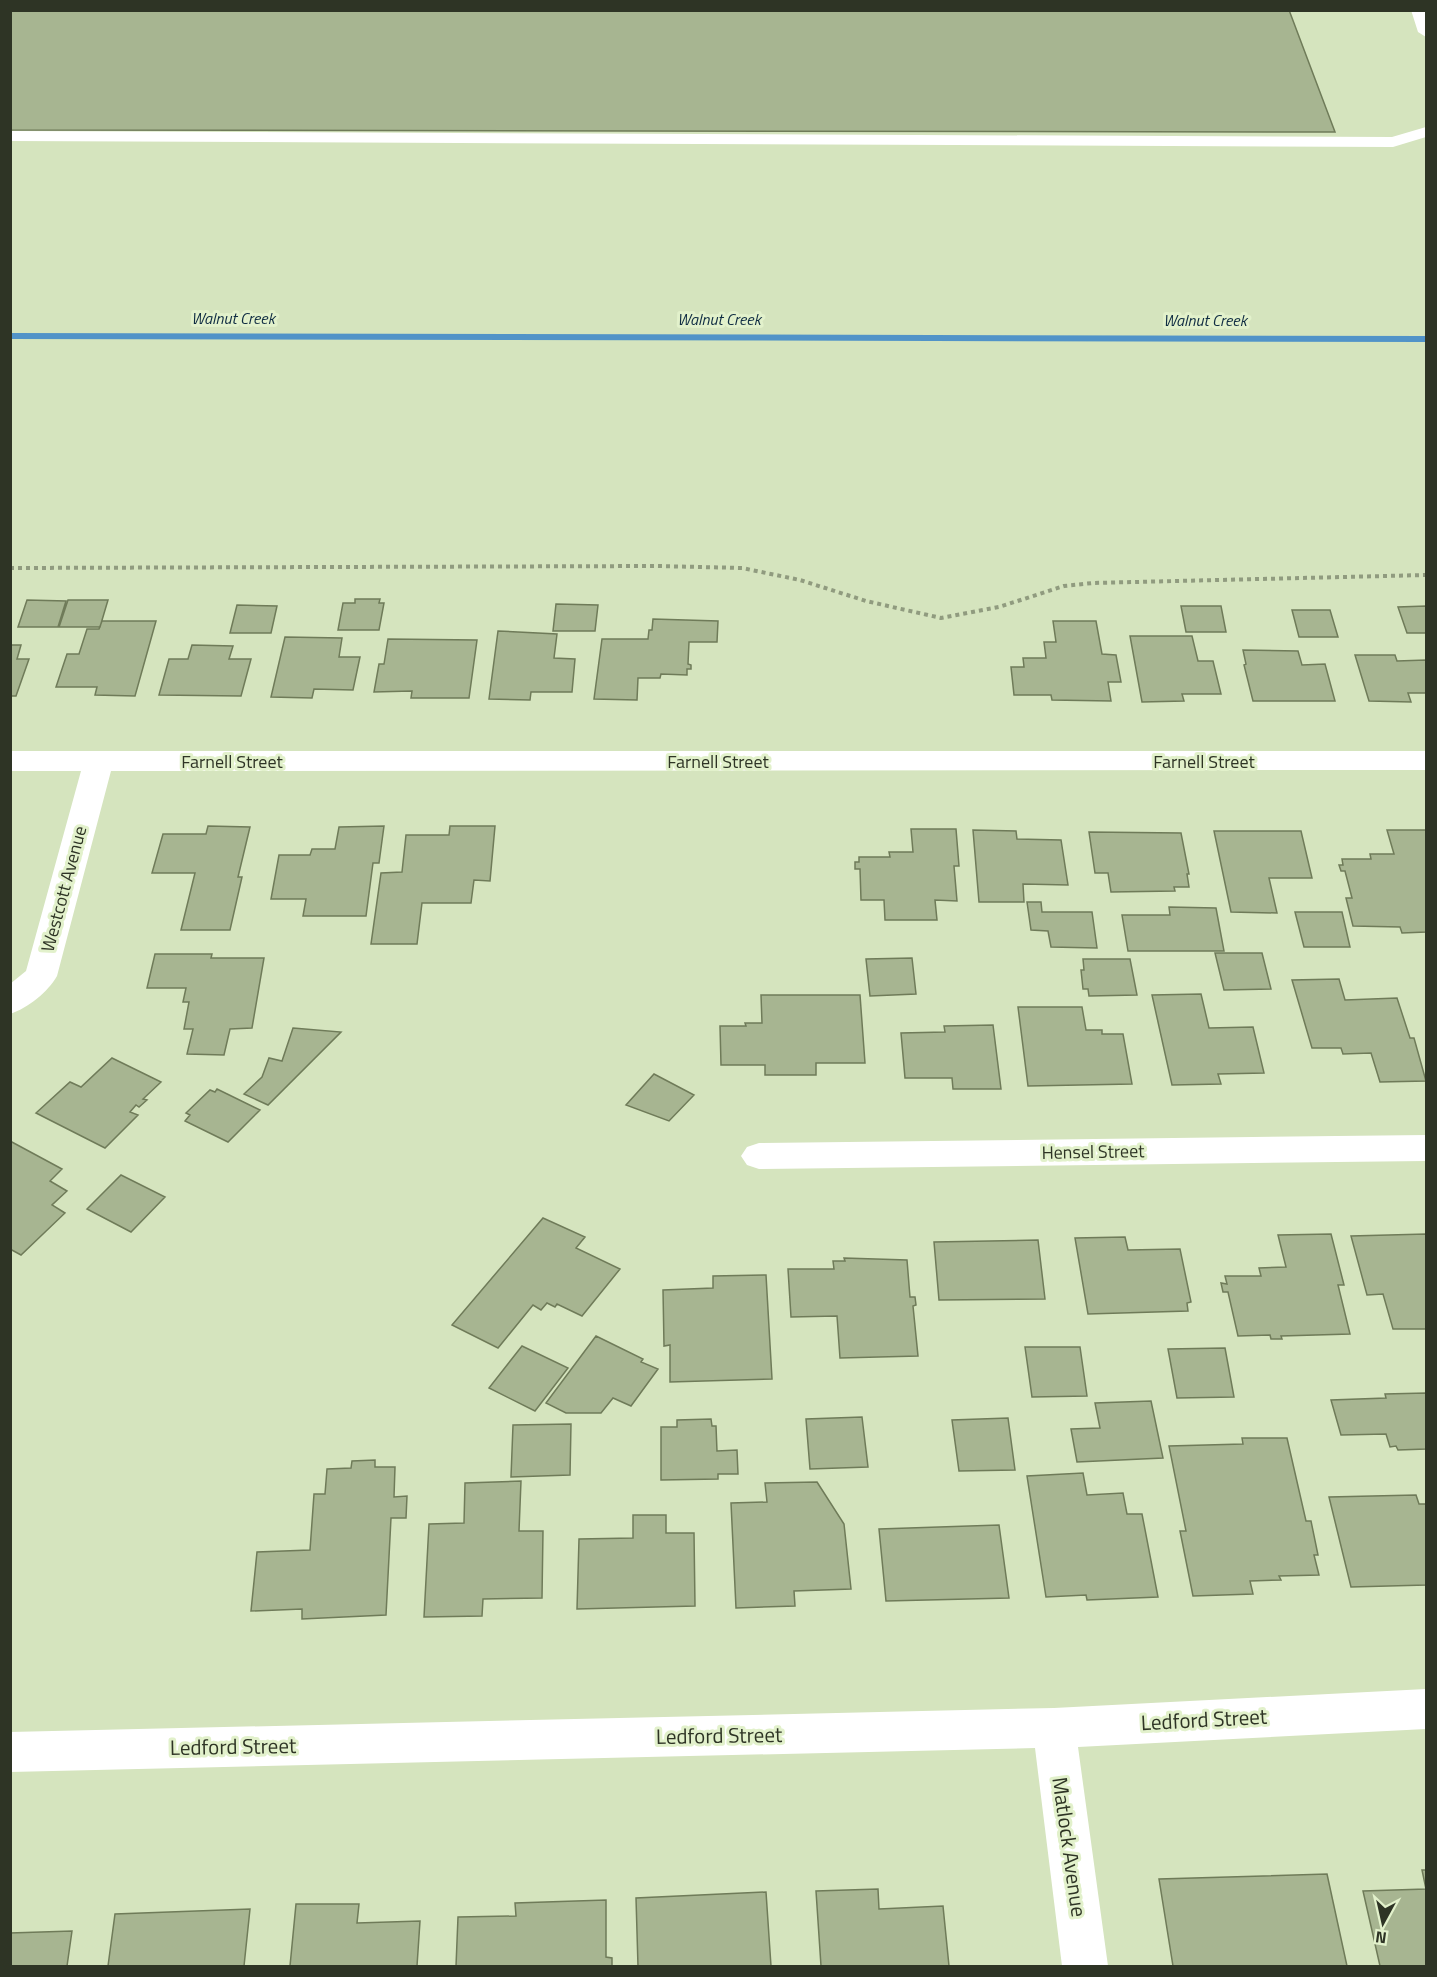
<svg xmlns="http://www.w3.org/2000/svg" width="1437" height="1977" font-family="'Titillium Web',sans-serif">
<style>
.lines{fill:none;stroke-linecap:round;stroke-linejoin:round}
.stream{fill:#5193c8;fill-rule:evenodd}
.building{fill:#a7b591;stroke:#6f7b59;stroke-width:1.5}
.path{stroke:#909b7f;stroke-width:4;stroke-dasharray:4 4;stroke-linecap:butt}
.service{fill:#fff;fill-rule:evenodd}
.minor{fill:#fff;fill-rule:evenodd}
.labels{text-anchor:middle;stroke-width:6;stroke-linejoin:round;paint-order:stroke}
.far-water-label{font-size:16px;font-style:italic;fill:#0f2c42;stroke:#e2f1cb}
.street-label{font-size:18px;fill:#2e3425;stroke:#e2f1cb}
.near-street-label{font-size:21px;fill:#2e3425;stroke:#e2f1cb}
</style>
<rect width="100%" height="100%" fill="#d5e4be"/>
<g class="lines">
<!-- stream -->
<path class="stream" d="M10,333l1416,3v6l-1416,-3z"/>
</g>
<!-- building -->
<path class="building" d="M10,10h1279l46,122 -1325,-2z
M355,599h25l-1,4h5l-5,27h-41l5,-27h12z
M27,600l39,1 -8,26h-40z
M68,600h40l-8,27h-41z
M556,604l42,1 -3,26h-42z
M237,605l40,1 -6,27h-41z
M1181,606h40l5,26h-40z
M1426,606v27h-19l-9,-26z
M1292,610h38l8,27h-39z
M653,619l65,2 -1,21h-28l-1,22 3,1v4h-4v6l-26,-1 -1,4h-22l-1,22 -43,-1 8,-60h46l1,-9h3z
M102,621h54l-21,75 -40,-1 2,-8h-41l11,-33h12l8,-25h12z
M1053,621h43l6,33 14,1 5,27h-13l3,19 -59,-1 -1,-5h-37l-3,-28h13l-1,-9h23l-2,-16h12z
M498,631l59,3 -3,24 21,1 -3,33h-41l-1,8 -41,-1z
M1130,636h62l6,25h15l8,33h-39l2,7 -42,1z
M285,637l57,1 -3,19h21l-7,33 -39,-1 -2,9 -41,-1z
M388,639l89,1 -8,58h-58l1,-7 -38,1 5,-28h5z
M10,645h11l-4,14h12l-13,37h-6z
M192,645l41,1 -4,13h22l-10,37 -82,-1 10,-36h19z
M1243,650l55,1 4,14 23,-1 10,37h-82l-9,-36 2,-1z
M1355,655h40l2,6 29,-1v33h-18l3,9 -42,-1z
M208,826l42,1 -12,50h4l-12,53h-49l14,-57h-43l11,-39h43z
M384,826l-5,37h-6l-7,53h-63l3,-17h-35l8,-44h31l2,-6h23l4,-22z
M450,826h45l-5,55 -16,-1 -3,23h-49l-5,41h-46l10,-71 21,-1 4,-37h43z
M911,829h45l3,37h-5l3,35 -22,-1 2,20h-52l-1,-20h-23l-1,-31h-5v-7h4v-5h31l-1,-5h24z
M973,830l43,1 1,8 44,1 7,45 -45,-1 1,18h-45z
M1387,830h39v102l-24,1 -2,-6 -47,-1 -7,-28h6l-7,-27h-4l-2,-6h4l-1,-6h29l-1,-5h24z
M1214,831h87l11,47h-43l8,35 -46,-1z
M1089,832l92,1 8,41h-2l2,13h-15l1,4 -64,1 -3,-19h-13z
M1027,902h14l1,10h50l5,36 -46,-1 -3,-16 -17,-1z
M1169,907l47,1 8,43h-96l-6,-36h48z
M1295,912h47l8,35h-46z
M1215,953h47l9,36 -47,1z
M155,954h57l-1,4h53l-12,70 -22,1 -6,26 -37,-1 6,-25h-9l5,-27h-6l3,-14h-39z
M912,958l4,36 -46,2 -4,-37z
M1083,959h47l7,36 -48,1 -1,-7h-5l-2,-19h3z
M1339,979l6,21 52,-2 13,40h4l12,43 -46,1 -9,-29 -28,1 -2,-6h-29l-20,-68z
M1201,994l8,34 44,-1 11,46 -46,1 3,10 -49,1 -20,-90z
M761,995h99l5,68h-49v12h-51v-10h-44l-1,-39h26l-1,-3h17z
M1018,1007h64l4,23h16v4h21l9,50 -104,2z
M993,1025l8,64h-48l-1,-11h-47l-4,-45 44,-1 -1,-6z
M293,1028l48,4 -73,73 -24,-11 18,-17 7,-19 13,3z
M112,1058l49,24 -18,17 4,1 -8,7 -3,-2 -6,7 8,3 -33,33 -69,-35 34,-31 11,5z
M654,1074l40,21 -25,26 -43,-16z
M217,1089l43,21 -32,32 -43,-21 5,-6 -4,-2 24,-23 5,2z
M10,1141l52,28 -12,12 17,10 -15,14 13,8 -44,42 -11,-6z
M121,1175l44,22 -34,35 -44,-23z
M543,1218l42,19 -9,11 44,21 -38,47 -25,-12 -2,3 -8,-4 -6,7 -8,-5 -35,43 -46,-23z
M1331,1234l13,51h-6l12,49 -69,2 1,3h-11l-1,-4 -32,1 -10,-44h-5l-2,-9 6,1 -2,-8h36l-2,-8 27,-1 -8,-32z
M1426,1234v95h-33l-10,-35 -16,1 -16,-59z
M1125,1237l3,13 52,-1 11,53 -4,1 1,8 -100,3 -13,-76z
M1038,1240l7,59 -106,1 -5,-58z
M844,1258l63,2 3,37h5l1,8 -3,1 5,50 -78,2 -3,-42 -46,1 -3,-48h46l-1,-8h12z
M766,1275l6,104 -102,3v-37l-6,1 -1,-56 50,-2v-12z
M596,1336l47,23 -2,3 17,7 -27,37 -18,-8 -12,15h-35l-20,-10z
M522,1346l46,22 -33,43 -46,-23z
M1025,1347h55l7,49 -55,1z
M1225,1348l9,49 -57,1 -9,-49z
M1426,1393v56l-28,1 -2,-4 -6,1 -4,-13 -45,1 -10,-35 55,-2 -1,-4z
M1151,1401l12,57 -86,4 -6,-33 29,-1 -5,-25z
M862,1417l6,50 -58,2 -4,-50z
M1008,1418l7,52 -56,1 -7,-51z
M711,1419l1,7h4l1,25 20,-1 1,24h-20v5l-57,1v-53h16v-7z
M571,1424l-1,51 -59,2 2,-52z
M1242,1438h45l19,83h5l7,34h-4l5,20 -40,1 2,4 -31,1 3,13 -60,2 -13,-65h6l-17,-85 74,-2z
M375,1460v7h20l-1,30 13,-1 -1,22h-15l-5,97 -84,4v-10l-51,2 6,-59 53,-2 4,-56h11l2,-25 24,-1 1,-7z
M1083,1473l4,22 36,-2 4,21h15l16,83 -71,3 -1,-5 -40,2 -19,-121z
M521,1481l-2,50h24l-1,67 -59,1 -1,17 -58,1 5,-93 35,-1 1,-40z
M817,1482l27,42 7,65 -57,2 1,15 -59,2 -5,-105 36,-1 -2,-19z
M1416,1495l3,9h7v81l-75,2 -22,-90z
M633,1515h33v18h28l1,73 -118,3 2,-70 54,-1z
M999,1525l10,73 -123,3 -7,-72z
M1422,1870h4v96h-46l-17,-75 63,-2z
M1327,1874l20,92h-174l-14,-87z
M878,1889l1,20 64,-3 6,60h-128l-5,-75z
M766,1892l5,74h-133l-2,-68z
M606,1900v57l6,1v8h-156l2,-49 58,-1 -1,-13z
M296,1904h63l-2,19 63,-2 -3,45h-127z
M250,1909l-6,57h-136l7,-52z
M72,1931l-5,35h-57v-33z"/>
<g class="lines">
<!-- path -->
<path class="path" d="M10,568l647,-2 85,2 58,12 66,21 75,17 58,-11 65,-21 29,-3 333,-8"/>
<!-- service -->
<path class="service" d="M1411,10h15v27l-8,-5z
M1426,127v10l-33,10 -1383,-6v-10l1382,6z"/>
<!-- minor -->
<path class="minor" d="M10,751h1416v19l-1315,1 -54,205c-9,16 -29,32 -47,38v-30l16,-13 55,-200h-71z
M1426,1135v26l-667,8 -12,-4 -6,-9 6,-9 12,-4z
M1426,1689v40l-348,18 30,219h-46l-27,-218 -1025,24v-40l1044,-24z"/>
</g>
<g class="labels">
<!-- far-water labels -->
<g class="far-water-label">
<text x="233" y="324">Walnut Creek</text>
<text x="719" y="325">Walnut Creek</text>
<text x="1205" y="326">Walnut Creek</text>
</g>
<!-- street labels -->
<g class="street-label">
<text x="232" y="768">Farnell Street</text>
<text x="718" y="768">Farnell Street</text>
<text x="1204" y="768">Farnell Street</text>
<text transform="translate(64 889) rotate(-75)" y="6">Westcott Avenue</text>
<text transform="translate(1093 1152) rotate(-1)" y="6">Hensel Street</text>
</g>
<!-- near-street labels -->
<g class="near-street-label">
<text transform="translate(1204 1720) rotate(-3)" y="7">Ledford Street</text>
<text transform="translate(719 1736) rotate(-1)" y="7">Ledford Street</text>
<text transform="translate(233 1747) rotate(-1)" y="7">Ledford Street</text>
<text transform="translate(1069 1847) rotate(82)" y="7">Matlock Avenue</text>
</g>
</g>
<!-- border -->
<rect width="1437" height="1977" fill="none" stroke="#2e3425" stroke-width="24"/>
<!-- north arrow -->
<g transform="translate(1383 1923) rotate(188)" stroke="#e2f1cb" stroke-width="4.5" paint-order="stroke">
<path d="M0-4.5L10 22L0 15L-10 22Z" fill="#2e3425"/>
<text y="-9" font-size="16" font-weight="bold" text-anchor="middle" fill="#2e3425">N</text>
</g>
</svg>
